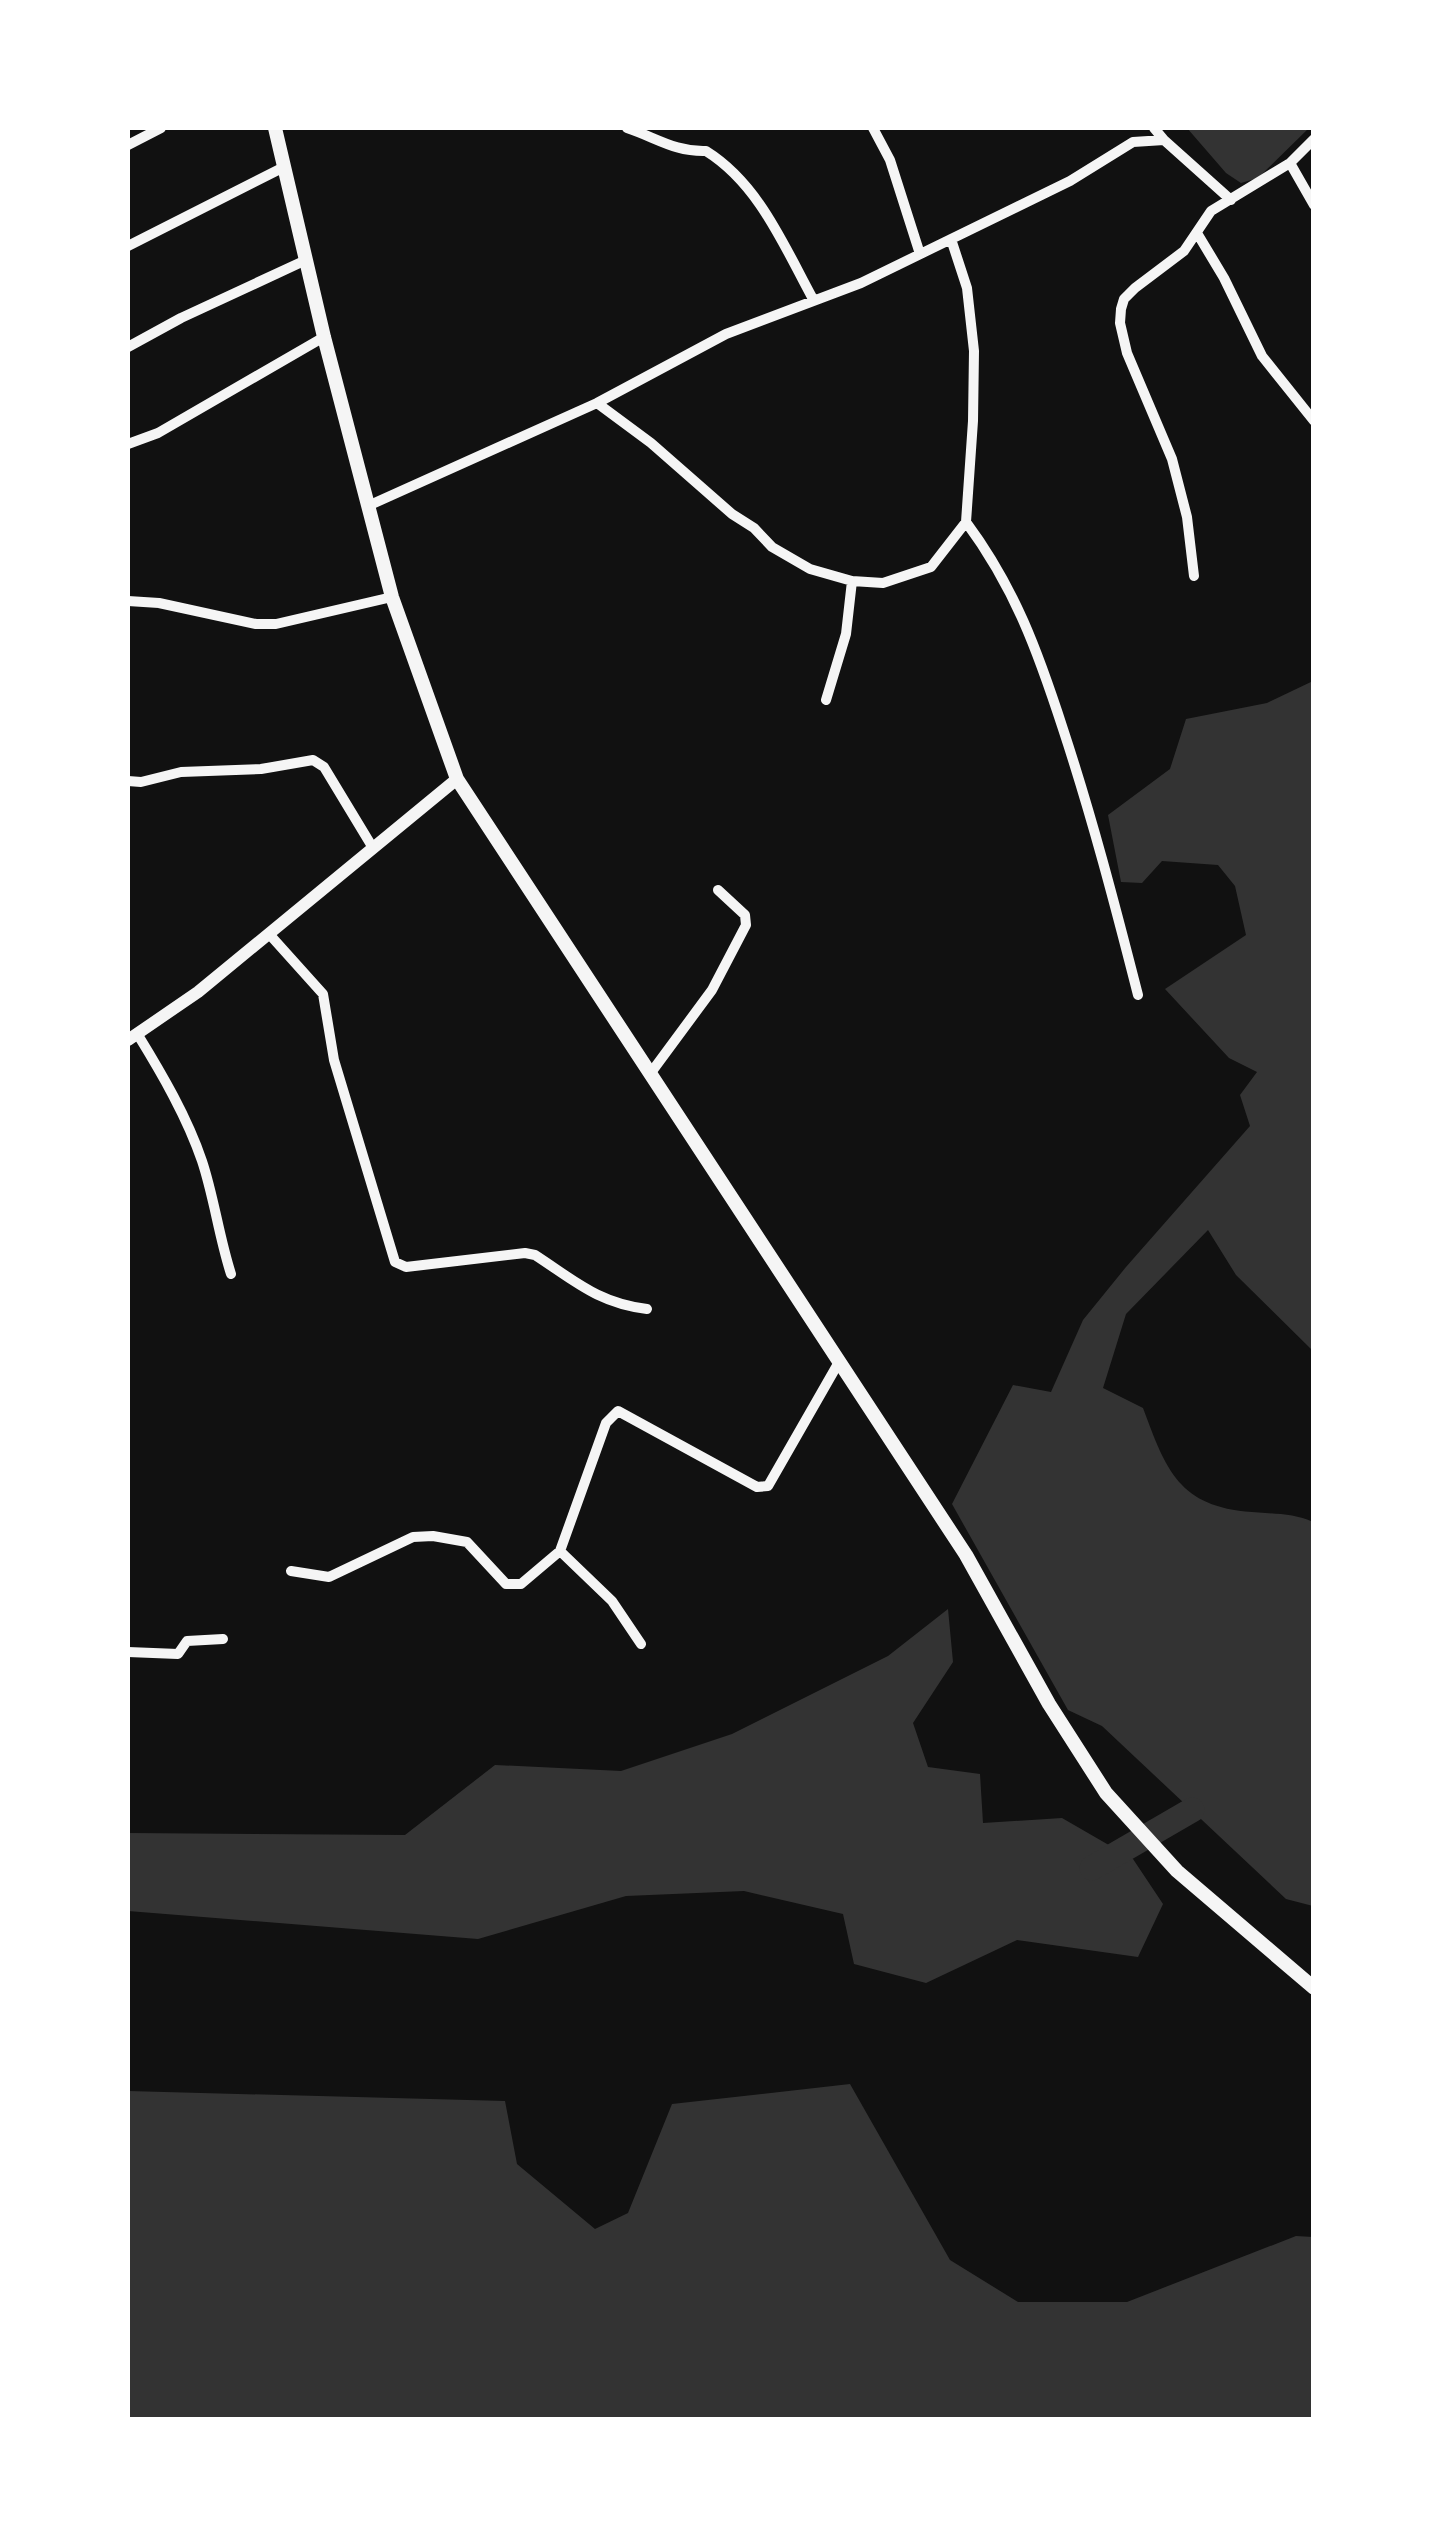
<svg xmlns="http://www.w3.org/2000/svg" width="1441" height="2547" font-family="'Exo 2',sans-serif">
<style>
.water{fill:#333}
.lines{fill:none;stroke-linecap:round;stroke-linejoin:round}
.canal{stroke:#333;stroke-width:25}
.minor{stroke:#f5f5f5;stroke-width:10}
.tertiary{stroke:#f5f5f5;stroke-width:12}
.secondary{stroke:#f5f5f5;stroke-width:14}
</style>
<rect width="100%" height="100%" fill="#111"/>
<!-- water -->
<path class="water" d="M1187,128h122l-51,50 -17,5 -15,-10z
M1313,681v670l-77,-76 -28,-45 -82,84 -23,74 40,20c23,62 36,99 109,104 21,2 42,1 61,10v384l-27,-7 -184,-173 -34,-16 -116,-206 61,-119 38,7 32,-72 43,-53 124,-141 -10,-31 17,-23 -28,-14 -64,-69 81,-54 -11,-49 -17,-21 -56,-4 -20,22 -21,-1 -13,-67 62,-46 16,-50 81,-16z
M948,1609l5,53 -40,61 15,44 52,7 3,49 79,-5 71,41 30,45 -25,53 -121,-17 -91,43 -72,-19 -11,-50 -99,-23 -118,5 -148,43 -350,-28v-78l277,2 90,-70 126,6 111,-37 156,-78z
M850,2084l100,176 68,42h109l169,-66 17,1v182h-1185v-328l377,10 12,63 78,65 33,-16 44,-109z"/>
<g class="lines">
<!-- canal -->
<path class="canal" d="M1092,1868l100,-58"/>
<!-- minor -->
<path class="minor" d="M627,128c30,10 48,24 79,23 53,33 78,95 107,148
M873,128l17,32 30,94
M1154,128l10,12 67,60
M128,145l33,-17
M1290,163l24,42
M1197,233l27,45 38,78 52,65
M128,246l156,-79
M128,347l53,-29 125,-58
M597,403l54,40 81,71 22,14 18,19 38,22 42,12 31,2 48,-16 35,-45 7,-101 1,-70 -7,-63 -16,-49
M128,444l30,-11 166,-96
M370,505l227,-102 129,-69 135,-51 209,-102 63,-39 31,-2
M966,522c49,66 72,130 97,207 29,88 52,176 75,266
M1194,576l-7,-59 -15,-58 -45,-106 -7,-30 1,-14 3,-10 11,-11 49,-37 27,-40 79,-48 24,-24
M128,601l31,2 97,21h20l116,-27
M826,700l20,-66 6,-53
M128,781l13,1 40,-10 80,-3 52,-9 11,7 49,81
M270,935l53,59 11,66 61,202 11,5 119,-14 10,2c40,26 63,48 112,54
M138,1035c24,39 49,82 64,126 12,36 17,76 29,113
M650,1074l62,-84 34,-65 -1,-10 -27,-25
M560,1551l52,50 29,43
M291,1571l38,6 84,-40 20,-1 34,6 39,42h15l39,-33 46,-128 12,-12 139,76 11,-1 71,-124
M128,1652l50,2 9,-13 36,-2"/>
<!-- tertiary -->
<path class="tertiary" d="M128,1040l70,-48 259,-213"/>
<!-- secondary -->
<path class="secondary" d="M275,128l49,209 68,260 65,182 509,776 83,149 57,89 71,78 137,117"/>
</g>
<!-- border -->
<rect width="1441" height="2547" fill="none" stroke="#ffffff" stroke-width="260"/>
</svg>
